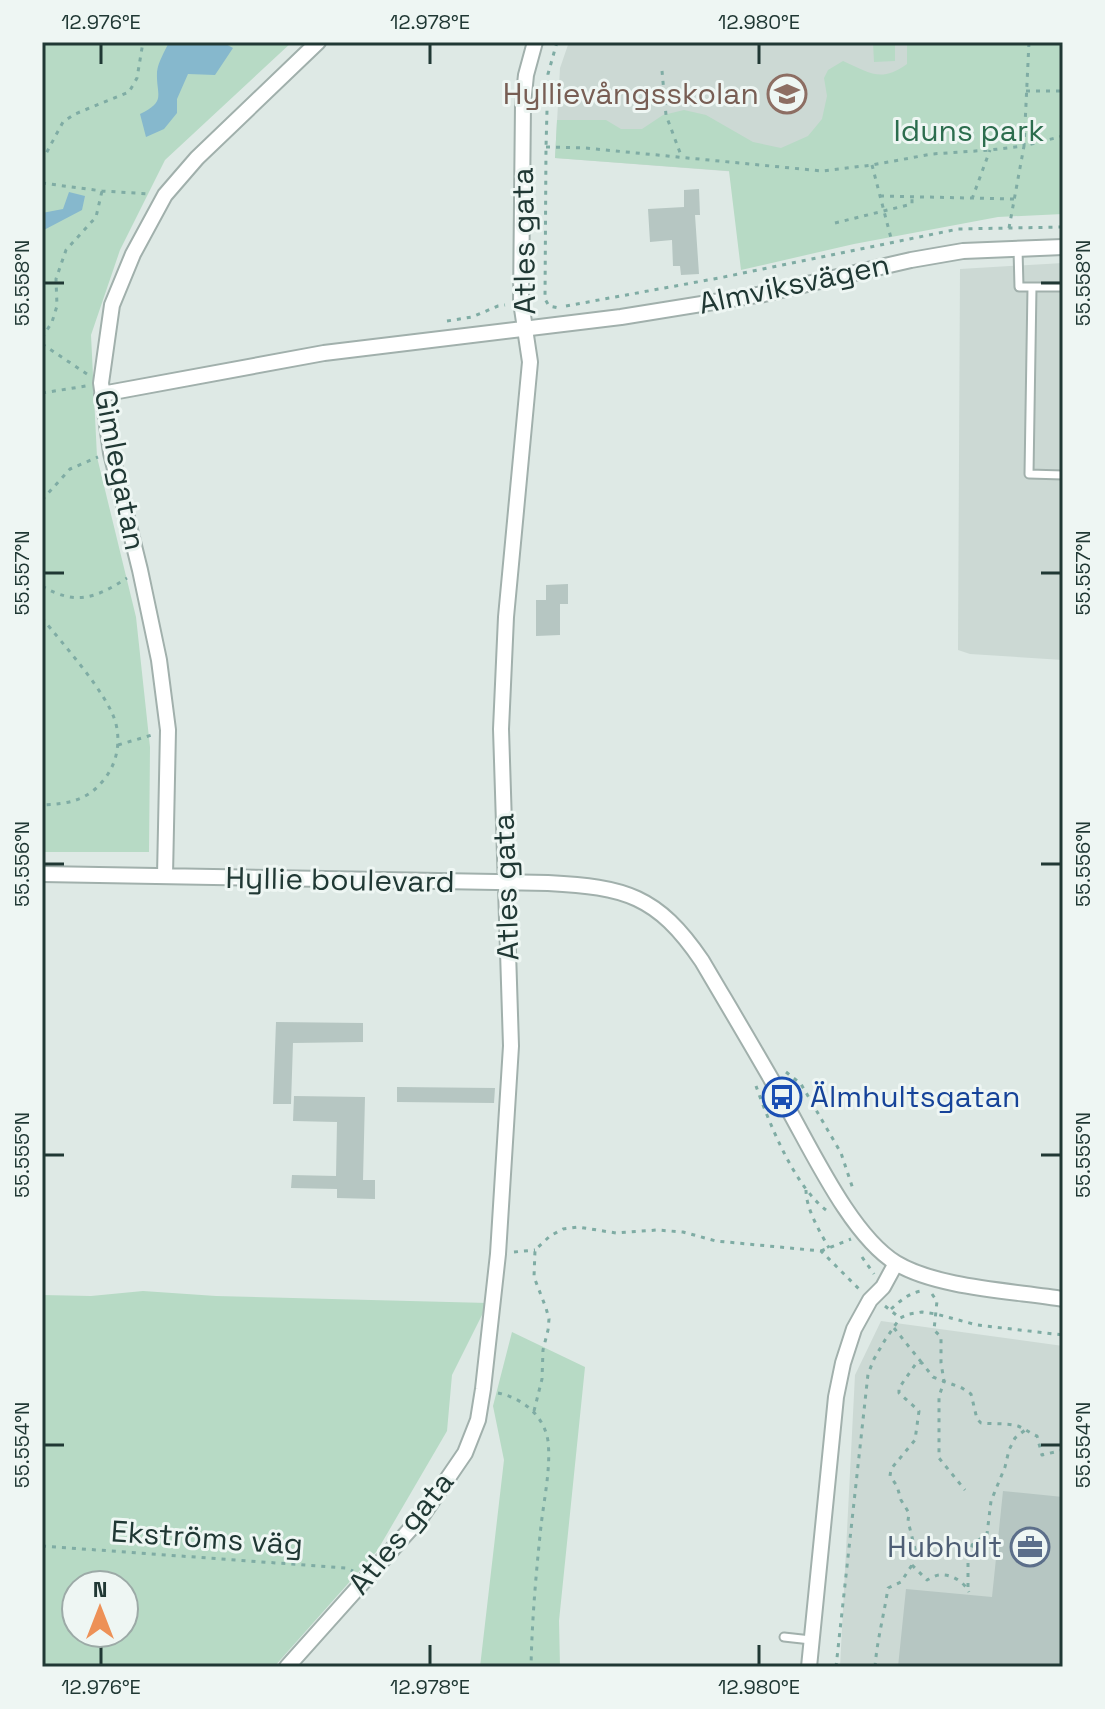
<svg xmlns="http://www.w3.org/2000/svg" width="1105" height="1709" font-family="'Space Grotesk',sans-serif">
<style>
.built{fill:#ccd9d4}
.green{fill:#b7dac5;fill-rule:evenodd}
.water{fill:#86b8cd}
.building{fill:#b6c6c2}
.lines{fill:none;stroke-linecap:round;stroke-linejoin:round}
.lane-casing{stroke:#a1b0ac;stroke-width:11}
.street-casing{stroke:#a1b0ac;stroke-width:18}
.path{stroke:#7faca4;stroke-width:3;stroke-dasharray:4 6;stroke-linecap:butt}
.lane{stroke:#fff;stroke-width:7}
.street{stroke:#fff;stroke-width:14}
.ticks{fill:none;stroke:#203834;stroke-width:3}
.labels{text-anchor:middle;stroke-width:6;stroke-linejoin:round;paint-order:stroke}
.education-label{font-size:30px;fill:#785e54;stroke:#eef6f3;text-anchor:end}
.park-label{font-size:30px;fill:#2c6d4e;stroke:#eef6f3}
.street-label{font-size:30px;fill:#203834;stroke:#eef6f3}
.transit-label{font-size:30px;fill:#164399;stroke:#eef6f3;text-anchor:start}
.service-label{font-size:30px;fill:#4e5e75;stroke:#eef6f3;text-anchor:end}
.neatline{fill:none;stroke:#203834;stroke-width:3}
.ticks-label{font-size:20px;text-anchor:middle;fill:#203834}
</style>
<rect width="100%" height="100%" fill="#dee9e5"/>
<!-- built -->
<path class="built" d="M569,42h459l-197,137 -276,-21 5,-90z
M1063,263v397l-93,-6 -12,-4 2,-381z
M881,1321l182,25v321h-223l15,-292z"/>
<!-- green -->
<path class="green" d="M42,42h250l-127,118 -45,90 -29,85 6,122 39,160 14,130 -1,105h-107z
M873,42h22v19l-21,1z
M907,42h156v172l-65,3 -144,27 -113,26 -12,-99 -174,-13 2,-38h49l15,9h21l21,-14 21,-5 22,5 47,27 28,6 27,-12 14,-17 5,-23 -3,-18 4,-8 15,-9c28,12 37,22 64,3z
M143,1291l73,5 272,7 -36,72 -5,56 -70,120 -103,116h-232v-372l49,1zM76,1585h48v48h-48z
M512,1332l73,35 -26,254 1,46h-80l24,-207 -11,-54z"/>
<!-- water -->
<path class="water" d="M169,42h53l11,6 -18,27 -27,-1 -11,25v14l-13,16 -18,8 -6,-23c27,-13 16,-18 17,-42 1,-10 8,-21 12,-30z
M69,192l16,4 -3,14 -40,21v-18l21,-4z"/>
<!-- building -->
<path class="building" d="M699,189l1,26h-5l4,59 -18,1 -1,-9h-7l-1,-26 -22,2 -2,-33 36,-2v-17z
M568,584v20h-8v31l-24,1v-36h10v-15z
M276,1022l87,1v19l-70,1 -2,61h-18z
M397,1087l98,1 -1,15 -97,-1z
M294,1096l71,1 -2,83h12v19l-38,-1v-9l-46,-1 1,-13 44,1 1,-54 -44,-1z
M1003,1491l60,6v170h-165l8,-78 86,8z"/>
<g class="lines">
<defs>
<path id="lane" d="M1018,249l1,38h44
M1032,287l-3,187 34,1
M784,1637l27,3"/>
<path id="street" d="M102,394l222,-41 297,-36 143,-23 147,-34 52,-9 100,-4
M42,874l506,9c77,4 109,12 154,78 27,46 54,91 80,137 28,48 68,137 114,165 41,25 119,28 167,36
M165,876l3,-146 -9,-70 -19,-90 -29,-117 -10,-70 11,-78 21,-51 32,-59 32,-37 121,-116
M287,1667l135,-151 43,-63 13,-33 5,-31 15,-135 13,-208 -10,-317 5,-112 24,-255 -9,-60 2,-198 3,-29 9,-33
M809,1667l27,-270 7,-34 11,-34 16,-29 13,-13 13,-24"/>
</defs>
<!-- lane casing -->
<use href="#lane" class="lane-casing"/>
<!-- street casing -->
<use href="#street" class="street-casing"/>
<!-- path -->
<path class="path" d="M557,42l-9,32 -2,73 -1,152 4,7 10,2
M662,71l4,44 16,43
M1026,91h37
M546,147l39,1 237,23 50,-6 60,-11 58,-4 34,-4 5,-104
M42,161l21,-39 12,-8 54,-22 8,-14 6,-36
M872,165l20,77
M42,183l60,8 48,3
M880,196l134,3
M972,199l18,-49
M835,223l77,-19v-7
M1009,228l15,-82 39,-10
M566,306l153,-28 239,-49 105,-2
M447,321l25,-4 26,-11 7,-1
M42,338l10,-16 5,-16 -1,-27 10,-29 30,-33 6,-26
M42,344l45,30
M42,393l44,-7
M42,500l28,-31 28,-12
M42,586c34,20 54,12 85,-8
M42,618c20,25 67,77 74,106 5,21 0,42 -14,58 -16,19 -35,22 -60,23
M118,745l34,-10
M786,1072l15,12 40,69 12,36
M756,1086c14,39 38,99 70,124
M806,1190c0,19 14,42 23,58
M821,1251l30,-12
M514,1252l21,-2
M862,1257l12,17
M932,1294l5,7 -3,29 7,7v26l3,18 -5,16v61l26,32
M885,1306l15,12
M891,1309c9,-8 18,-16 30,-18
M894,1328l28,35
M498,1393c24,5 46,22 50,48 3,27 -4,58 -7,85 -5,47 -9,94 -10,141
M534,1411l8,-32 1,-29 5,-20 1,-11 -3,-11 -12,-31 1,-27 15,-14 13,-7 15,-2 38,6 41,-3 26,2 33,9 105,10 38,38
M42,1546l304,22 7,3
M912,1565l15,15c4,-2 9,-5 13,-5 12,-1 24,7 29,17
M968,1587v-24l4,-18 15,-11 4,-33 14,-34 4,-17 6,-12 10,-8
M836,1667l32,-293 6,-15 11,-19 15,-22 9,-4 13,-2 14,2 41,11 86,10
M875,1667c2,-27 9,-52 13,-79l13,-6 11,-17 3,-16 -7,-28 1,-8 -8,-13 -4,-14 -7,-10 1,-7 24,-29 4,-29 -20,-18v-5l18,-26 5,1 11,14 29,11 9,6 6,25 4,4c11,1 26,0 37,3 7,3 12,7 19,10l5,19 21,-5"/>
<!-- lane -->
<use href="#lane" class="lane"/>
<!-- street -->
<use href="#street" class="street"/>
</g>
<!-- ticks -->
<path class="ticks" d="M101,44v20M430,44v20M759,44v20M44,283h20M1041,283h20M44,573h20M1041,573h20M44,864h20M1041,864h20M44,1155h20M1041,1155h20M44,1445h20M1041,1445h20M101,1645v20M430,1645v20M759,1645v20"/>
<!-- icons -->
<defs>
<symbol id="school-ring" viewBox="-11 -11 22 22"><circle r="9.5" fill="#eef6f3" stroke="#8d6e63" stroke-width="1.5"/><path d="M0-5L7-2L0 1L-7-2ZM-4 1L0 2.5L4 1V4Q0 6-4 4Z" fill="#8d6e63"/></symbol>
<symbol id="bus-ring" viewBox="-11 -11 22 22"><circle r="9.5" fill="#eef6f3" stroke="#1a4fb4" stroke-width="1.5"/><path d="M-5-6H5V4H4V6H2V4H-2V6H-4V4H-5ZM-3.5-4V0h7V-4ZM-3.5 1.2v1.5H-2V1.2ZM2 1.2v1.5H3.5V1.2Z" fill="#1a4fb4"/></symbol>
<symbol id="office-ring" viewBox="-11 -11 22 22"><circle r="9.5" fill="#eef6f3" stroke="#5c6f8a" stroke-width="1.5"/><path d="M-6-3h4V-5.5h4V-3h4V5H-6ZM-1-4.5V-3h2v-1.5ZM-6 0V1H6V0Z" fill="#5c6f8a"/></symbol>
</defs>
<g fill-rule="evenodd">
<use href="#school-ring" x="765" y="72" width="44" height="44"/>
<use href="#bus-ring" x="760" y="1075" width="44" height="44"/>
<use href="#office-ring" x="1008" y="1525" width="44" height="44"/>
</g>
<g class="labels">
<!-- education labels -->
<g class="education-label">
<text x="759" y="104">Hyllievångsskolan</text>
</g>
<!-- park labels -->
<g class="park-label">
<text x="969" y="141">Iduns park</text>
</g>
<!-- street labels -->
<g class="street-label">
<text transform="translate(524 241) rotate(-91)" y="10">Atles gata</text>
<text transform="translate(794 284) rotate(-12)" y="10">Almviksvägen</text>
<text transform="translate(120 470) rotate(79)" y="10">Gimlegatan</text>
<text transform="translate(340 880) rotate(1)" y="10">Hyllie boulevard</text>
<text transform="translate(506 887) rotate(-92)" y="10">Atles gata</text>
<text transform="translate(401 1533) rotate(-51)" y="10">Atles gata</text>
<text transform="translate(207 1538) rotate(4)" y="10">Ekströms väg</text>
</g>
<!-- transit labels -->
<g class="transit-label">
<text x="810" y="1107">Älmhultsgatan</text>
</g>
<!-- service labels -->
<g class="service-label">
<text x="1002" y="1557">Hubhult</text>
</g>
</g>
<!-- border -->
<rect width="1105" height="1709" fill="none" stroke="#eef6f3" stroke-width="88"/>
<!-- north arrow -->
<g transform="translate(100 1609)"><circle r="38" fill="#eef6f3" stroke="#9caaa7" stroke-width="2"/>
<path d="M0-6L14 30L0 20L-14 30Z" fill="#ed9157"/>
<text y="-12" font-size="22" font-weight="bold" text-anchor="middle" fill="#203834">N</text>
</g>
<rect x="44" y="44" width="1017" height="1621" class="neatline"/>
<g class="ticks-label">
<text x="101" y="29">12.976°E</text>
<text x="430" y="29">12.978°E</text>
<text x="759" y="29">12.980°E</text>
<text transform="translate(22 283) rotate(-90)" y="7">55.558°N</text>
<text transform="translate(1083 283) rotate(-90)" y="7">55.558°N</text>
<text transform="translate(22 573) rotate(-90)" y="7">55.557°N</text>
<text transform="translate(1083 573) rotate(-90)" y="7">55.557°N</text>
<text transform="translate(22 864) rotate(-90)" y="7">55.556°N</text>
<text transform="translate(1083 864) rotate(-90)" y="7">55.556°N</text>
<text transform="translate(22 1155) rotate(-90)" y="7">55.555°N</text>
<text transform="translate(1083 1155) rotate(-90)" y="7">55.555°N</text>
<text transform="translate(22 1445) rotate(-90)" y="7">55.554°N</text>
<text transform="translate(1083 1445) rotate(-90)" y="7">55.554°N</text>
<text x="101" y="1694">12.976°E</text>
<text x="430" y="1694">12.978°E</text>
<text x="759" y="1694">12.980°E</text>
</g>
</svg>
